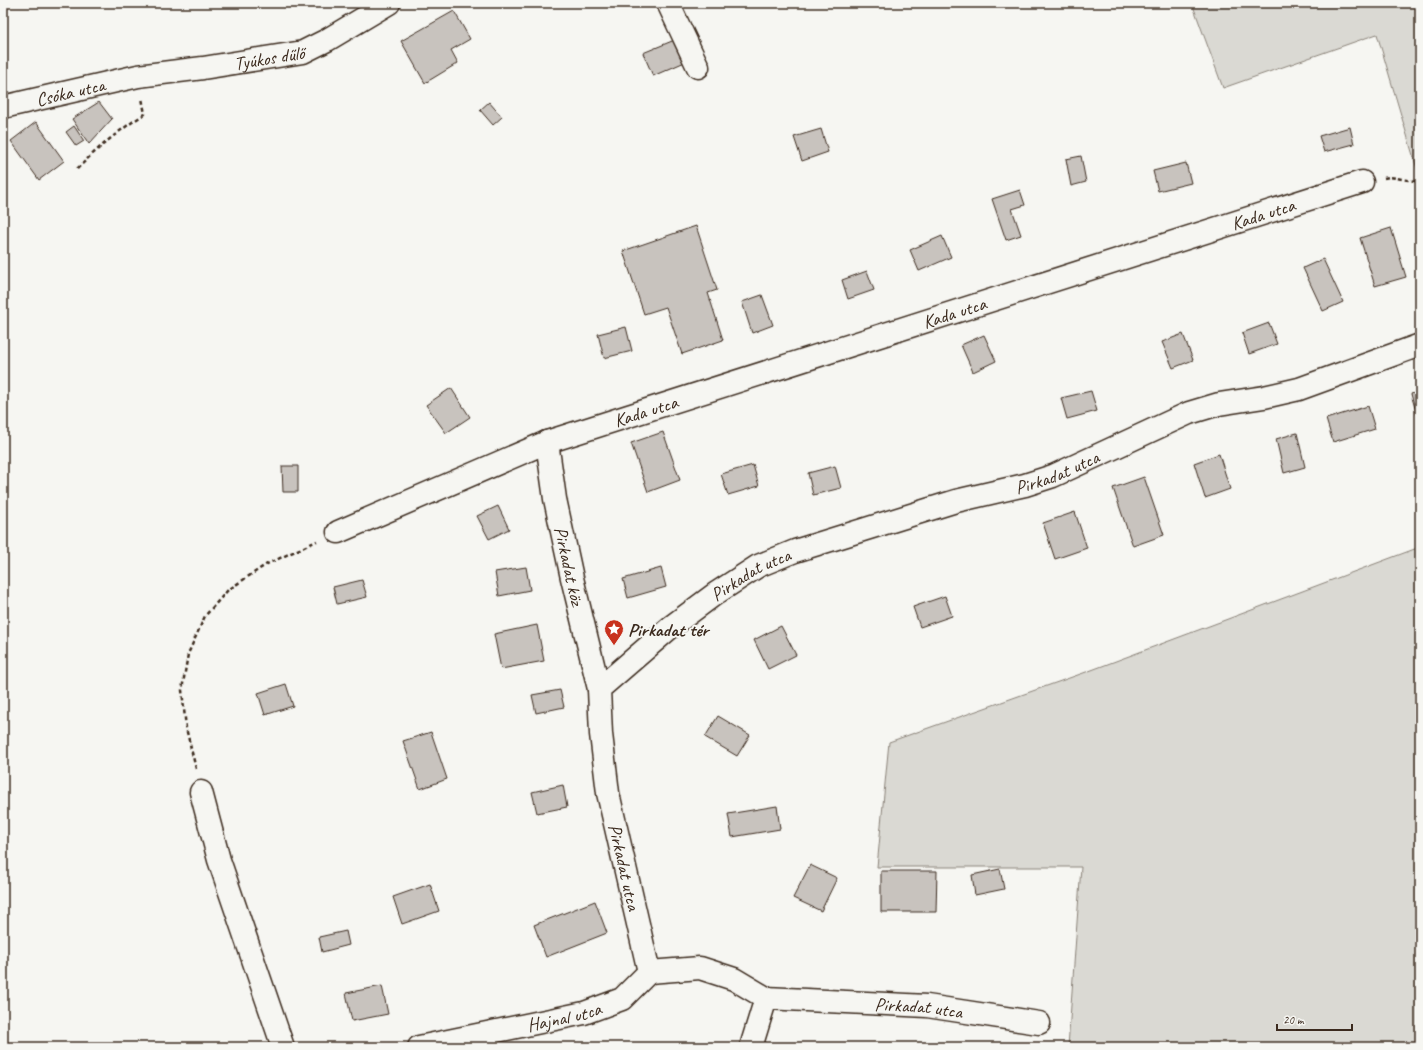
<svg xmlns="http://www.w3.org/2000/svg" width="1423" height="1050" font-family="Caveat,sans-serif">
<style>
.green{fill:#dad9d3;stroke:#8a8278}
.building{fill:#c8c3be;stroke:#3b2a1e}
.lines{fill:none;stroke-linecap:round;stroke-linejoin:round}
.minor-casing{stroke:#3b2a1e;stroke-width:25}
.path{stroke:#3b2a1e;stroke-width:2.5;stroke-dasharray:4 3;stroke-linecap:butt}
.minor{stroke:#f6f6f2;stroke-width:22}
.labels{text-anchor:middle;stroke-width:4;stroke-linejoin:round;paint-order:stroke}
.street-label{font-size:19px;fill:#3b2a1e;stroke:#f6f6f2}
.poi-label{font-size:19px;font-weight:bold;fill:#3b2a1e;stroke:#f6f6f2;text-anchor:start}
</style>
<rect width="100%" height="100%" fill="#f6f6f2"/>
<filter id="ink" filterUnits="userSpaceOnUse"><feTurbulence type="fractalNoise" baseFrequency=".025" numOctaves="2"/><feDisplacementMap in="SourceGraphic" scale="8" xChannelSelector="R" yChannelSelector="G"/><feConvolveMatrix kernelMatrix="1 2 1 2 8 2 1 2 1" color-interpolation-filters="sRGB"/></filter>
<g filter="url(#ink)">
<!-- green -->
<path class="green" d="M1192,3h228v176l-43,-145 -154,54z
M1420,547v500h-352l13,-180h-204l12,-125 200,-71z"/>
<!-- building -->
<path class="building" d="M454,11l16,28 -19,11 7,13 -33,20 -24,-42z
M677,39l10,22 -34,15 -10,-23z
M99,102l13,17 -23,25 -17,-25z
M489,102l13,15 -9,8 -13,-15z
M36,122l28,39 -25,19 -28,-39z
M74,126l10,15 -8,5 -10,-14z
M1350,127l4,17 -30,8 -5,-16z
M821,129l7,23 -26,9 -8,-24z
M1081,156l5,26 -15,4 -5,-27z
M1186,163l5,20 -33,8 -5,-20z
M1020,190l5,15 -13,4 9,26 -15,5 -14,-41z
M696,226l21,64 -9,3 15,47 -41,14 -16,-47 -22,7 -21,-63z
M1391,228l15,49 -31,9 -15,-48z
M942,236l9,21 -32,14 -9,-21z
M1323,259l20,43 -20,9 -20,-43z
M867,271l7,19 -26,9 -6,-19z
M762,295l11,30 -21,8 -10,-31z
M1269,323l8,21 -28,10 -7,-21z
M626,327l6,24 -28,7 -6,-24z
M1183,334l10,26 -20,8 -11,-26z
M984,335l12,26 -23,11 -12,-27z
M451,388l19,29 -24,16 -20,-28z
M1091,391l6,20 -30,8 -6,-21z
M1420,391v23l-3,1 -6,-21z
M1368,406l7,23 -42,13 -7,-23z
M663,432l17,48 -32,12 -17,-49z
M1297,433l8,34 -21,6 -8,-34z
M1219,454l11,35 -25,9 -11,-35z
M753,465l6,21 -31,9 -7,-21z
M282,466h16v26h-15z
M835,466l6,22 -28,7 -5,-22z
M1144,477l20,58 -31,11 -20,-58z
M498,506l11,23 -20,10 -12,-23z
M1075,512l12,36 -32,11 -12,-36z
M526,567l4,23 -31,6 -4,-24z
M661,568l5,19 -38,11 -5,-19z
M362,580l5,17 -30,7 -4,-17z
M945,596l7,20 -32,11 -7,-20z
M537,625l7,36 -43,8 -7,-35z
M781,626l15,29 -28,14 -14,-29z
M286,684l7,22 -28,9 -7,-22z
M560,690l4,17 -28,6 -4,-18z
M718,716l32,19 -13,21 -32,-19z
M431,732l16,47 -27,10 -17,-48z
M563,785l4,22 -30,6 -5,-21z
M777,806l3,23 -48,8 -4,-23z
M810,865l27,13 -16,33 -28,-13z
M1000,869l4,20 -29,6 -3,-20z
M881,871h56l-1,41h-55z
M430,884l9,27 -37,13 -9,-27z
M595,901l12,32 -61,24 -12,-32z
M346,931l3,14 -27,7 -3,-15z
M382,986l6,28 -36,7 -6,-28z"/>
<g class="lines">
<defs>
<g id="minor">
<path d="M668,3l30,64"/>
<path id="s1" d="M3,107l135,-31 65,-8 100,-16 24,-12 62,-37"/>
<path id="s2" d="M547,442l8,57 17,79 27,111"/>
<path id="s3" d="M338,532l209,-90 815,-260"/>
<path d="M201,792l18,68 64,187"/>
<path id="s4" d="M649,972l-41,-179 -7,-59 -2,-45 73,-63 43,-32 43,-28 37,-15 161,-50 69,-16 28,-9 136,-63 30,-9 45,-7 35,-8 121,-44"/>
<path id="s5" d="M649,972l51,-4 34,11 32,19 161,8 112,17"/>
<path id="s6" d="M419,1047l165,-34 38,-14 27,-27"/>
<path d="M751,1047l15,-49"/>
</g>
</defs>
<!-- minor casing -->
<use href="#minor" class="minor-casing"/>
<!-- path -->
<path class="path" d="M77,169c21,-21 43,-40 68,-55l-3,-16
M1384,178l6,-1 30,5
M196,769l-10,-41 -4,-38 6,-36 17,-38 23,-26 39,-26 50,-23"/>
<!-- minor -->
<use href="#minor" class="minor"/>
</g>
</g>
<!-- icons -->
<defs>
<symbol id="sight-pin" viewBox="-11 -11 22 30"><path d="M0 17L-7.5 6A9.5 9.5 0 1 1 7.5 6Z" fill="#c8321e" stroke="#f6f6f2"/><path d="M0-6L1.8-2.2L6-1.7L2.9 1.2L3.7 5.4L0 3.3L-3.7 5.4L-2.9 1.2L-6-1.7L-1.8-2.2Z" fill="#fff"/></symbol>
</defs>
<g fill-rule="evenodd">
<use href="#sight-pin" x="603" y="618" width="22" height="30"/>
</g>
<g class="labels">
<!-- street labels -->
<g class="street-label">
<text dy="7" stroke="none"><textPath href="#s1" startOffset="271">Tyúkos dűlő</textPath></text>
<text dy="7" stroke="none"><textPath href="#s1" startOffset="69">Csóka utca</textPath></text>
<text dy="7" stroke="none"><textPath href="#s3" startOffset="979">Kada utca</textPath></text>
<text dy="7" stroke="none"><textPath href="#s3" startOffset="655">Kada utca</textPath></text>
<text dy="7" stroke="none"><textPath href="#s3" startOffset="331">Kada utca</textPath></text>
<text dy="7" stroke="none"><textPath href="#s4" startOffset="803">Pirkadat utca</textPath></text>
<text dy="7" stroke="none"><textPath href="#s2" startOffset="126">Pirkadat köz</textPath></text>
<text dy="7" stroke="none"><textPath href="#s4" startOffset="479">Pirkadat utca</textPath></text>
<text transform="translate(625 867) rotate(77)" y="7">Pirkadat utca</text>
<text dy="7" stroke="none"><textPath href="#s5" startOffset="277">Pirkadat utca</textPath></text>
<text dy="7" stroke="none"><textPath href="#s6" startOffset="148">Hajnal utca</textPath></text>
</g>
<!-- poi labels -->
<g class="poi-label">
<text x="628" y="636">Pirkadat tér</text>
</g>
</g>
<!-- margin -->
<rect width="1423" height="1050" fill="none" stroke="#f6f6f2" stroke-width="16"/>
<rect x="8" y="8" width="1407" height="1034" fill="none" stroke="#3b2a1e" stroke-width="1.5" filter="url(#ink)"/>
<!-- scale -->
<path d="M1277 1024v6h75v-6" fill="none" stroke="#3b2a1e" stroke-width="2"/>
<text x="1283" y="1024" font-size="12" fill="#3b2a1e" stroke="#f6f6f2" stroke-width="3" paint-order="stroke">20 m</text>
</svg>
